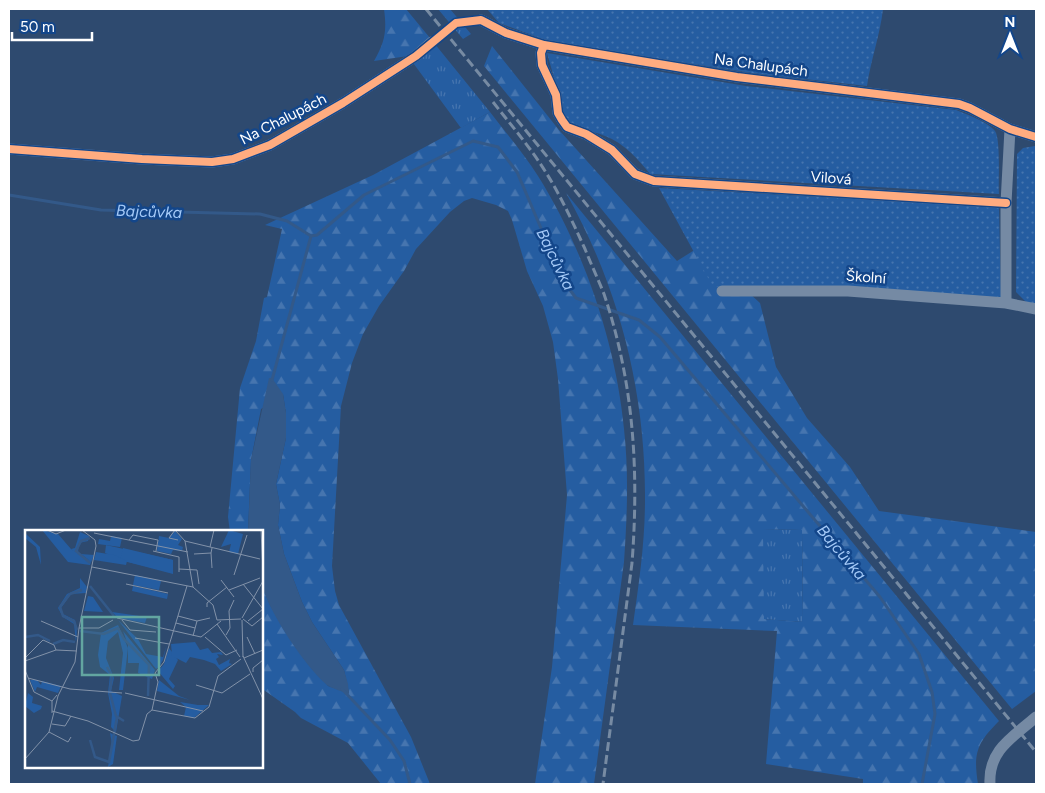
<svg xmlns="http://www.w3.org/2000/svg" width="1045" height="793" font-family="Figtree,sans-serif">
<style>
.grass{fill:url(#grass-tufts)}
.forest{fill:url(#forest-firs);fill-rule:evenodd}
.garden{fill:url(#garden-dots)}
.water{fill:#335989}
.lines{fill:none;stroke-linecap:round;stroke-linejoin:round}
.stream{stroke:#335989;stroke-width:3}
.minor{stroke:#758aa4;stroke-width:11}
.rail{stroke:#778ba3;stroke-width:3;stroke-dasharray:9 4;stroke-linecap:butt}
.cycleway-casing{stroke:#13468a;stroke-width:11}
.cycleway{stroke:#ffac80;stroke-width:8}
.labels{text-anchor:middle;stroke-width:5;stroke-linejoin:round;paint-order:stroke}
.street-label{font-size:15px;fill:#fff;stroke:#13468a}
.water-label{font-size:16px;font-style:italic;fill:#a5caf8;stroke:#13468a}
.inset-river{fill:none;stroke:#335989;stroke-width:2.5}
.inset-road{fill:none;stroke:#8292a9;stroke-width:1}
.view{fill:#63a6a1;fill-opacity:0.15;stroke:#63a6a1;stroke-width:2.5}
.inset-edge{fill:none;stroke:#fff;stroke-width:2.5}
</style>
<defs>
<pattern id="grass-tufts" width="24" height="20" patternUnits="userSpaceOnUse" patternTransform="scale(1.25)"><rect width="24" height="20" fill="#255da1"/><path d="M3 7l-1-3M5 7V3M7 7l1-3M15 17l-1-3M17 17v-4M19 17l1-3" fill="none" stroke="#4675af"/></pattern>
<pattern id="forest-firs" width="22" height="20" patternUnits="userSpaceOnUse" patternTransform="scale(1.25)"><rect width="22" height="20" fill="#255da1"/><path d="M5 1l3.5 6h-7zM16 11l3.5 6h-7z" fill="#4675af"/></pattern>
<pattern id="garden-dots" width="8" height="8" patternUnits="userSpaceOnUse" patternTransform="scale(1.25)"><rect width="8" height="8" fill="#255da1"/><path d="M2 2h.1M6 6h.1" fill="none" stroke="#4675af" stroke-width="1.8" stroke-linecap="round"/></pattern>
</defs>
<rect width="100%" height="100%" fill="#2e4a6f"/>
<!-- grass -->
<path class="grass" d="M438,9h12l21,25 -8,5z
M430,38l60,74 -29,16 -53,-72z
M763,529l39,1 1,92 -40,-3z"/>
<!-- forest -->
<path class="forest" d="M384,9h22l24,29 -22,18 -34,5c11,-19 13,-30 10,-52z
M492,46l67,84 118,131 27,-17 34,39 22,20 16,64 31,51 43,49 29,44 157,21v159l-24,18 -528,-643z
M490,112c16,21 34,42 48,64 46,73 78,168 86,253 5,45 3,89 0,133l-30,222h-59l17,-117 15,-172 -9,-116 -5,-37 -10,-36 -16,-35 -15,-51 -4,-9 -12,-6 -24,-7 -8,3 -14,11 -34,37 -12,22 -25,35 -16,28 -11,29 -11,43 -9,160 3,25 4,14 72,132 19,47h-49l-33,-41 -47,-25 -6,-6 -34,-24v-104l9,21 16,27 42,54 21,7 -5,-23 -32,-48 -10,-20 -18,-48 -6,-29 2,-20 -4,-21 10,-46v-25l-3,-19 -22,15 -10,51 -3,72h-18l-2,-15 12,-129 16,-47 8,-43 3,-1 15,-68 -17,-4 108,-50z
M566,193l433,528c-22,22 -26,32 -21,63h-115v-5l-97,-15 11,-133 -144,-6c6,-42 12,-83 12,-125 1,-108 -26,-213 -79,-307zM763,529l39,1 1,92 -39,-3z"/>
<!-- garden -->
<path class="garden" d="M487,9h396c-3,26 -12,50 -16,77l-115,-13 -201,-31 -52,-19z
M547,53l199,33 210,24c10,4 32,12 39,21 6,9 3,51 4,63l-349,-20c-12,-15 -26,-31 -45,-38 -13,-6 -29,-6 -39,-16z
M1035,146l1,1v158l-9,-2 -11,-11 1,-138 6,-6z
M659,188l340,19 2,91 -169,-11h-119z"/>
<!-- water -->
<path class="water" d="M269,378h3l11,16 3,19v25l-10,46 4,21 -2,20 6,29 18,48 10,20 32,48 4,14 1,10c-7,-3 -16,-5 -22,-9 -23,-20 -56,-70 -65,-99 -4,-12 -1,-41 -1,-54h-13l3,-72z"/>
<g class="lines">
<!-- stream -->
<path class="stream" d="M9,195l92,15 159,4 27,7 24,15 6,-1 47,-40 109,-54 25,6 19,25 47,110 12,16 63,22 21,17 220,260 39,57 13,38 3,22 -13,70
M272,380l39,-144
M342,689l48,51 14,21 6,23"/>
<!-- minor -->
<path class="minor" d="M481,20l25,13 38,12 193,32 222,27 11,4 40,21 26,8
M544,45l-3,8 1,12 14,30 2,18 4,7 5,7 19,7 26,16 23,24 19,7 352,22
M9,149l133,10 70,3 21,-3 37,-14 73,-42 73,-47 16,-14
M722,291h126l158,12 30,6
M1006,303v-100l4,-74
M990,784c-2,-34 23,-47 46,-67"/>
<!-- rail -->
<path class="rail" d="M426,9l610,743
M493,102c18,23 37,45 52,69 16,25 28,52 40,78 6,15 13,30 19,45 30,89 35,177 28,269l-29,221"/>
<defs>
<path id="cycleway" d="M544,45l-3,8 1,12 14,30 2,18 4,7 5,7 19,7 26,16 23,24 19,7 352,22
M9,149l133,10 70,3 21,-3 37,-14 73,-42 73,-47 40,-33 25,-3 25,13 38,12 193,32 222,27 11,4 40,21 26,8"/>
</defs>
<!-- cycleway casing -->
<use href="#cycleway" class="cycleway-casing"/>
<!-- cycleway -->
<use href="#cycleway" class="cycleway"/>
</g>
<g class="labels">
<!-- street labels -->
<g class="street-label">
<text transform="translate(761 65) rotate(8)" y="5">Na Chalupách</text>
<text transform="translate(283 119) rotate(-27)" y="5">Na Chalupách</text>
<text transform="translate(831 178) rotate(4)" y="5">Vilová</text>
<text transform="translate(866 277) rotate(4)" y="5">Školní</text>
</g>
<!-- water labels -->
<g class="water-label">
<text transform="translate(149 211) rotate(2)" y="6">Bajcůvka</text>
<text transform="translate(556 259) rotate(64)" y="6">Bajcůvka</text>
<text transform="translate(842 552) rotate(50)" y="6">Bajcůvka</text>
</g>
</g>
<!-- overview -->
<g transform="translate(25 530)">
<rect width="238" height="238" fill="#2e4a6f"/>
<path d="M17,0l16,4 13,15 19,12 -9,-7 13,1 -4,10 -22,-3zM81,15l67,15v13l-53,-13 -15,-7zM63,66l5,1 10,15 -19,-1zM5,150h7l4,5 1,-4 19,5 -3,7 -21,-6 -2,5zM134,150l20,16 11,4 -33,-9zM3,163l5,4 -1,6 10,3 -1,3 -7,4 -9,-7zM155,172l18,3h11l-15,13 -10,-2 2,-9z" fill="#255da1"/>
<path d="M55,2l9,4 -1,5 -9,2 -1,9 12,9v4l-19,-16 4,-1zM0,3l15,14 1,18 -5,-18 -11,-9zM55,48l7,9 -1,6 -15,1 -10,14 2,6 12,6 2,9 -1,14 -2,-19 -11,-7 -5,-9 9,-14 13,-6zM93,90l20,19 8,15 17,3 4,-13 -4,16 -4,7 -3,2zM93,95l10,23 -5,42h-4l4,-37 -5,-21 -10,9 -2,17 8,20 -3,13 11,5 -6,36 -5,-5 1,-13 -4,-21 2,-18 -10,-8 -2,-12 3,-22zM98,101l32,39 -3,9 -14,-6 1,-10h-11v-18zM144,118l9,12 -9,19 6,7 -2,3 -15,-18 6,-7zM85,203l7,3 -4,28 -5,3 4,-23z" fill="#255da1"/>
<path d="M204,0l14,4 -5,20 -9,-2 2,-8 -10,3z" fill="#255da1"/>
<path d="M98,18l50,12v14l-53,-14zM170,112l5,8 8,-2 4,5 9,-1 2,3 -6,-1 2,3 -3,2 3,6 11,-6 -1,4 3,1 -11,7 -6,-7 -11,-4 -14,-3 -4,6 -14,-7 -1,-12z" fill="#255da1"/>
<path d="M150,1l7,8 -4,6 5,2 -1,4 -9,-1 -2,4 -14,-3 2,-15 10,2zM86,6l11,2 -2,9 -22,-3 1,-5 11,2zM71,22l18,3 13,6 -1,4 -32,-5zM110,45l26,6 -2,9 -26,-5zM108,56l35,8 -1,5 -35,-8zM87,82l35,5 -2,6 -27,-5z" fill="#255da1"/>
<path class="inset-river" d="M65,8l-9,3 -5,10 14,12M65,56l24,30M52,100l-3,-9 -11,-5 -3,-9 10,-13 12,-4M55,101l24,3 14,-6 6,11 25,26 -1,31M0,107l13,-2 12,6M28,114l10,-4 12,2M82,137l5,9 -2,15M85,163l6,23 8,5M65,210l5,17 14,5 8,-45"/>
<path class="inset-road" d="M22,0l9,4 10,-4M150,0l10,11 8,46M150,0l-6,8 9,2M236,0l2,41M69,3l94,19M104,10l4,-5 25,5 -2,11M160,11l75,18M185,17l4,-17M128,21l26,6v15M186,23l1,15M169,24l17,-1 1,-5M67,37l101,20 20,18 4,15 24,-1M154,39l18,1 2,14M209,45l13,-40M196,50l13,17M101,54l42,9M218,54l20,25 -15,12M204,60l31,-12M182,77v-4l20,-16M153,86l19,5M92,88l84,19 20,-16M217,88l21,-37M218,89l9,7 11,-9M97,90l8,10 26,2M217,90l1,37M16,91l37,16M151,93l19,5M192,94l23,33M54,98h20l14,-8M201,105l4,-7 -1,-17 5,-11M168,106l4,-15 13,-3M180,107l21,18 11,-5M222,107l8,17M110,108l34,6M218,126l20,43M0,128l18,-18 11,5 2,5M219,128l19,-8M0,131l31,-11 21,1M0,140l9,22 18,9M228,142v-4l10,-8M3,148l42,11 52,4M171,155l26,8 28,-19M100,163l78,18M127,180l43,8 14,-11 9,-31 23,-17M27,181l36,10 45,20 6,-1 8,-26 5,-4 6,-28 -3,-9 9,-11 23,-76M27,183v-12l5,-6M27,194l13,2 6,-10M24,202l19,10 3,-5M0,229l24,-27 9,-36 17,-34 4,-34 17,-82 -1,-6 -13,-10"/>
<path class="view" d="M57,87h77v58h-77z"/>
<rect width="238" height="238" class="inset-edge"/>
</g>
<!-- border -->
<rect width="1045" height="793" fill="none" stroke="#ffffff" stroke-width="20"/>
<!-- north arrow -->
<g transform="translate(1010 35)" stroke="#13468a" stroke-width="4" paint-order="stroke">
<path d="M0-4L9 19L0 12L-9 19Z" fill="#ffffff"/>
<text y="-8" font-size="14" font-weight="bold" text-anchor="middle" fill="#ffffff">N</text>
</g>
<!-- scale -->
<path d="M12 32v8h80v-8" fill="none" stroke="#ffffff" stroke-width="2.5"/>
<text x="20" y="32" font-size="15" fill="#ffffff" stroke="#13468a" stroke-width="4" paint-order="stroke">50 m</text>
</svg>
